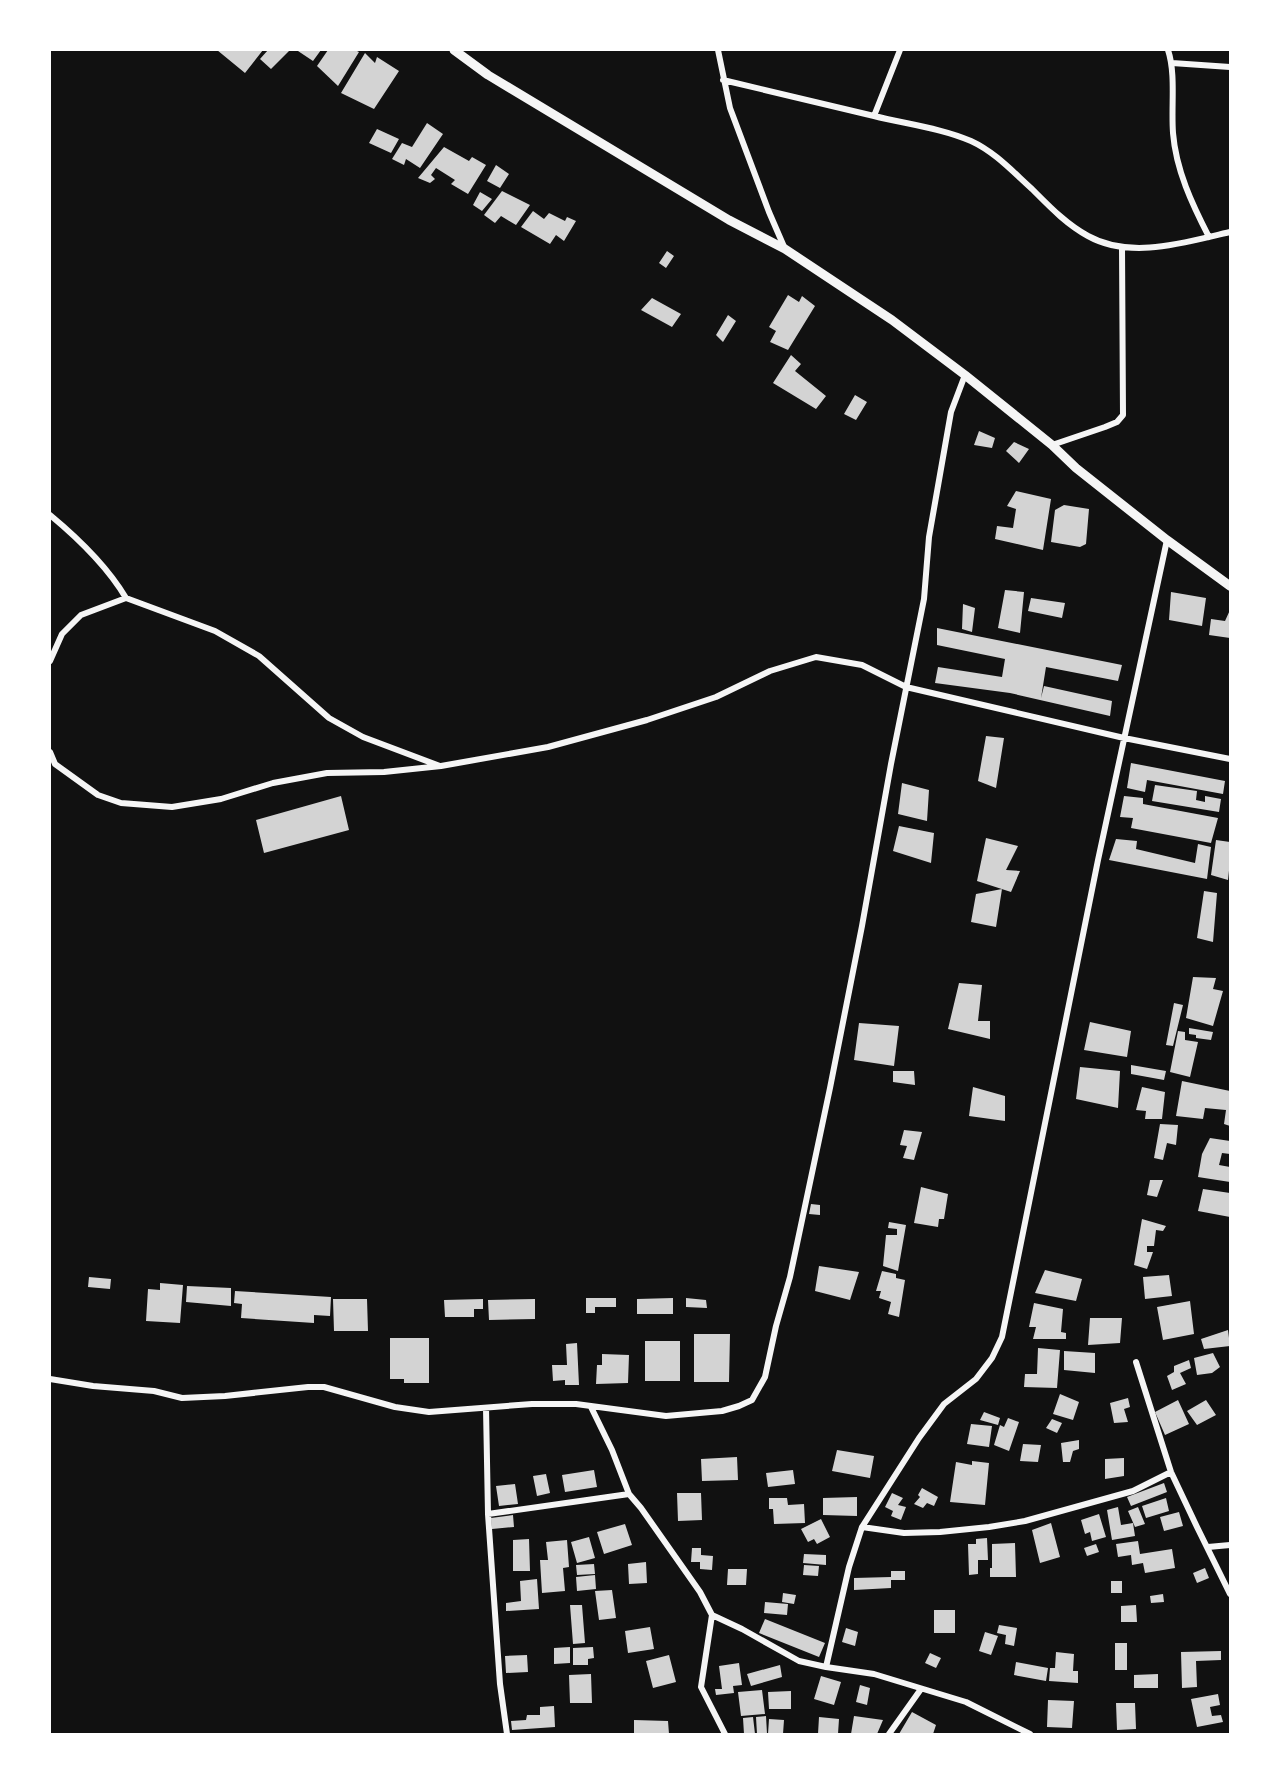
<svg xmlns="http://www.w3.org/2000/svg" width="1280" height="1784" font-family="'Source Sans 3',sans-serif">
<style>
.building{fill:#d3d3d3}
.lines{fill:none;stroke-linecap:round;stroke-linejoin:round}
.minor{stroke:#f5f5f5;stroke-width:6}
.tertiary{stroke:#f5f5f5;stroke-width:9}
</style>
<rect width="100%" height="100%" fill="#111"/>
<!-- building -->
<path class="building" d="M217,50h46l-18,23z
M268,50h22l-19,19 -11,-10z
M299,50h22l-8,11 -15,-10z
M328,50h27l4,2 -21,34 -21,-20z
M365,53l10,10 2,-6 22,14 -25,38 -33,-16z
M427,123l16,11 -23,34 -14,-9 -2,6 -12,-6 10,-16 10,4z
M377,129l22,10 -8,14 -22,-10z
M444,147l25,14 3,-4 14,8 -18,29 -17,-10 4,-4 -19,-12 -5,7 4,4 -5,4 -12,-5z
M496,165l13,9 -9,14 -13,-7z
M502,191l28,14 -14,20 -15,-9 -6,7 -11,-8z
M480,192l12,7 -10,12 -9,-6z
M533,211l11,8 5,-6 16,8 2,-4 9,4 -12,20 -8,-6 -6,9 -29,-17z
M667,251l7,5 -8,12 -7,-5z
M788,295l11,7 3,-6 13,10 -27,44 -18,-8 6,-11 -7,-4z
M652,298l29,16 -9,13 -31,-17z
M728,315l8,6 -13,21 -7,-7z
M791,355l10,9 -6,7 31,25 -10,13 -43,-26z
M855,395l12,7 -11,18 -12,-6z
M979,431l16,7 -3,10 -18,-3z
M1014,442l15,7 -10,14 -13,-12z
M1016,491l35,8 -8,51 -48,-11 2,-13 16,2 3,-19 -9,-3z
M1064,505l25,4 -3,35 -6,3 -29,-5 4,-32z
M1005,590l19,2 -4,41 -22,-5z
M1171,592l35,6 -4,28 -33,-6z
M1031,598l34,5 -3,15 -34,-7z
M963,604l12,4 -3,24 -10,-3z
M1230,610v28l-21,-3 2,-16 14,2z
M937,628l185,37 -4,16 -72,-14 -5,31 3,-12 68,15 -2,15 -100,-23 -75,-10 3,-16 64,10 3,-18 -68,-14z
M986,736l18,2 -8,50 -18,-7z
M1131,763l94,18 -2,13 -76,-14 -2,12 -18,-4z
M902,783l27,7 -2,31 -29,-7z
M1155,785l42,6 -1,9 9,2v-6l16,3 -2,13 -67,-11z
M341,796l8,34 -85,23 -8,-33z
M1124,796l19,2v6l75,14 -7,25 -80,-15 2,-10 -13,-1z
M899,826l35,7 -3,30 -38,-12z
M986,838l32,8 -12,24 14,1 -9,21 -34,-11z
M1116,839l21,2 -1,8 59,14 3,-19 13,3 -4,32 -98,-19z
M1216,840l14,2v19l-2,19 -17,-5z
M1002,889l-6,38 -25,-5 5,-28z
M1204,891l13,2 -4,49 -16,-4z
M1193,977l23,1 -3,11 10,2 -10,35 -27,-8z
M959,983l23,2 -4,36h12v18l-42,-10z
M1174,1003l9,2 -10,41 -7,-1z
M1090,1022l41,9 -4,26 -43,-7z
M859,1023l40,3 -5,40 -40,-6z
M1189,1028l24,4 -2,8 -15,-2v-3l-7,-1z
M1178,1031l7,1v8l13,2 -8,35 -20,-5z
M1131,1065l35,6 -2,9 -33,-6z
M1080,1067l40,4 -2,37 -42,-9z
M893,1071h21l1,14 -22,-3z
M1182,1081l48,10v35l-6,-2 2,-14 -21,-2 -2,11 -27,-3z
M973,1087l32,9v25l-36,-5z
M1142,1087l23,5 -3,27h-17l1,-8 -10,-1z
M1160,1124l18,1 -2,20 -9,-2 -4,17 -9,-2z
M904,1130l18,2 -8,28 -11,-2 4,-12 -7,-1z
M1210,1138l20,3v13l-8,-1 -3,12 11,2v15l-32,-5 4,-23z
M1150,1180h13l-6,17 -10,-2z
M921,1187l27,7 -4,25h-5l-1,8 -24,-4z
M1203,1189l27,4v24l-32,-6z
M811,1204l9,1v10l-11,-1z
M1142,1219l24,7 -3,5 -7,-1 -2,16h-7v6h6l-6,17 -13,-4z
M889,1222l17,3 -8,46 -15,-5 3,-31h11v-6l-9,-1z
M819,1266l40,6 -9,28 -35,-9z
M1045,1270l37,9 -6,22 -41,-8z
M882,1271l14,3v4l9,2 -6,37 -11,-3 3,-12 -12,-4 2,-7h-5z
M1169,1275l3,21 -27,3 -2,-22z
M89,1277l22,2 -1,10 -22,-2z
M160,1283l23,2 -3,38 -34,-2 2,-32 12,1z
M187,1286l44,2v18l-45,-4z
M235,1291l96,6 -1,19 -16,-1v8l-73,-5 1,-14 -8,-1z
M586,1298h30v9h-21v6h-9z
M673,1298v16h-36v-15z
M686,1298l20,2 1,8 -21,-1z
M333,1299h34l1,32h-34z
M483,1299v10h-9v8h-29l-1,-17z
M535,1299v20l-46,1 -1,-20z
M1190,1301l4,33 -31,6 -6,-33z
M1034,1303l29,6 -2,23 5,1v6h-33l3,-12h-7z
M1090,1318h32l-2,25 -32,2z
M1228,1330l2,16 -26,3 -3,-10z
M694,1334h36l-1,48h-35z
M390,1338h39v45h-25v-4h-14z
M645,1341h35v40h-35z
M577,1343l2,42h-14v-5l-12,1 -1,-16h15l-1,-21z
M1038,1348l22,2 -3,38 -33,-1 1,-13h12z
M1064,1351l31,2v20l-31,-3z
M1213,1353l7,14 -8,6 -15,2 -3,-17z
M602,1354l27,1 -1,28 -32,1 1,-19h5z
M1189,1360l2,8 -11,5 6,11 -14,6 -5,-14 7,-4v-6z
M1060,1394l19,8 -6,18 -20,-6z
M1128,1398l2,9 -6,2 4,13 -14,1 -4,-20z
M1178,1400l11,24 -24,11 -10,-23z
M1206,1400l10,15 -19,10 -10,-14z
M984,1412l16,6 -2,7 -18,-5z
M1008,1418l11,4 -10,29 -15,-6 6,-20 4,2z
M1052,1419l10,4 -5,10 -11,-5z
M971,1424l21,2 -3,21 -22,-3z
M1079,1440v9l-6,2 -3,11h-7l-2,-19z
M1023,1444l18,1 -3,17 -18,-1z
M837,1450l37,6 -4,22 -38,-7z
M737,1457l1,23 -36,1 -1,-22z
M1124,1458v18l-19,3v-20z
M972,1461l17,2 -4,42 -35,-3 6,-40 16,3z
M594,1470l3,17 -32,5 -3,-17z
M793,1470l2,14 -27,3 -2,-14z
M546,1474l4,19 -13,3 -4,-20z
M1164,1483l3,9 -36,14 -4,-9z
M515,1484l3,20 -19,2 -3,-20z
M922,1488l16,9 -4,9 -7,-3 -4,5 -9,-4 6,-7 -2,-2z
M677,1493h24l1,27 -24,1z
M892,1493l11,5 -5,7 8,2 -5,13 -10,-4 2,-5 -8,-4z
M857,1497v19l-34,-1v-17z
M769,1498h18l1,7 16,-1 1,19 -31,1 -1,-15h-4z
M1166,1498l3,13 -23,7 -4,-12z
M1118,1507l3,18 12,-2 2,13 -23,4 -5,-30z
M1138,1507l7,17 -10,3 -7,-16z
M1179,1512l4,14 -19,5 -4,-14z
M1099,1514l7,23 -14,4 -2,-9 -5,2 -4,-14z
M513,1515l1,12 -22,2 -1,-11z
M821,1519l9,18 -13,7 -3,-5 -6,3 -7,-13z
M1051,1523l9,34 -20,6 -8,-33z
M625,1524l7,21 -28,9 -7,-22z
M589,1537l6,21 -18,5 -6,-21z
M987,1538l1,22h-10v14l-9,1 -1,-31h8v-5z
M529,1539l1,32h-17v-31z
M567,1540l2,27 -6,1 2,23 -23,2 -2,-33h8l-2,-18z
M1138,1541l2,13 32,-5 3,19 -30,5 -2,-10 -11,2 -1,-10 -13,2 -2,-13z
M1015,1543l1,34h-26v-9h2v-24z
M1096,1544l3,8 -12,4 -3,-8z
M692,1548h9v7l12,1 -1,14 -12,-1v-7h-9z
M804,1554l22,1v10l-23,-2z
M646,1562l1,21 -18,1 -1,-20z
M594,1564l1,10 -18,1 -1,-10z
M804,1565l15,1 -1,10 -15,-1z
M1205,1568l4,10 -12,5 -4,-10z
M728,1569h19l-1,16h-19z
M891,1571h14v9h-14v8l-37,2v-12l37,-1z
M595,1575l1,14 -19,2 -1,-14z
M537,1579l2,30 -33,2v-8l15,-2 -1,-20z
M1111,1581h11v12h-11z
M612,1590l4,28 -17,2 -4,-29z
M783,1593l13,2 -2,9 -12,-2z
M1163,1594l1,8 -13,1 -1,-7z
M765,1602l23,2 -1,11 -23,-2z
M570,1605h12l3,38 -12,1z
M1136,1605l1,17h-16v-16z
M934,1610h21v23h-21z
M765,1619l60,24 -6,14 -60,-24z
M999,1625l18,3 -3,18 -9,-2 1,-9 -9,-2z
M650,1627l4,22 -26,4 -3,-22z
M846,1628l12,4 -3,14 -13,-4z
M985,1632l13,4 -7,19 -12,-4z
M1115,1643h12v27h-12z
M570,1647v16l-16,1v-16z
M593,1647l1,11 -6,1v6h-15v-17z
M1221,1651v9l-25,1 1,26 -15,1 -1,-36z
M1056,1652l18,2 -1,17h5v12l-29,-2 1,-13h5z
M930,1653l11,5 -5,10 -11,-5z
M527,1655l1,17 -22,1 -1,-17z
M669,1655l7,27 -23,6 -7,-27z
M1016,1662l32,6 -2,13 -32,-6z
M739,1663l3,22 -9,1 1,7 -18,2 -1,-6h7l-3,-23z
M780,1665l2,12 -31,9 -4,-12z
M591,1674l1,29h-22l-1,-28z
M1158,1674v14h-24v-13z
M821,1676l20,6 -7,23 -20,-6z
M860,1685l10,3 -3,17 -11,-3z
M762,1690l3,24 -24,2 -3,-24z
M791,1691v18h-22l-1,-17z
M1218,1694l2,11 -10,2 2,9 9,-1 2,7 -26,5 -6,-28z
M1048,1700l26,1 -2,27 -25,-1z
M1116,1703h19l1,26 -19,1z
M554,1706l1,21 -43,3 -1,-9 15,-1 1,-5h13v-8z
M912,1712l24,13 -3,9h-34z
M766,1716l1,18h-10l-1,-17z
M854,1716l29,4 -6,14h-26z
M753,1717l2,17h-11l-1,-16z
M819,1717l20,2 -1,15h-20z
M769,1719l15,1 -1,14h-15z
M634,1720l34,1 1,13h-35z"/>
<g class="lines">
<!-- minor -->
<path class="minor" d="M718,50l12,58 39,104 16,37
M1168,50c8,24 3,56 5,83 3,37 19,71 36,104
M1172,63l58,4
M723,80c51,12 101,24 151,36 32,8 67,12 97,25 24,11 42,31 61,48 17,17 34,35 56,47 43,24 98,6 142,-4
M874,116l26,-66
M1052,445l53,-18 12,-5 6,-7 -1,-168
M50,515c29,24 57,51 76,83
M50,661l12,-27 19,-19 45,-17 89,33 44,25 70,62 34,19 77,29
M50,752l5,12 43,31 23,8 51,4 49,-8 52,-16 54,-10 57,-1 57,-6 107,-19 99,-27 69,-23 54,-26 46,-14 46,8 44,22 218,51 106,21
M1136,1362l35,110 26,55 33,67
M50,1379l43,7 61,5 28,7 43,-2 83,-9h16l71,20 34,5 103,-8h44l90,12 56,-5 17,-5 13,-6 13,-23 11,-51 14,-49 40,-189 32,-162 29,-162 33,-165 5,-62 22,-125 14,-37
M591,1407l21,43 17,44 12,14 59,84 12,23 30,14 57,32 27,6 48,7 92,28 64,32
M486,1408l2,106 12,170 7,50
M488,1514l141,-20
M862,1527l42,6 36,-1 49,-5 36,-6 108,-30 38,-19
M1208,1547l22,-2
M712,1615l-11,72 24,47
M826,1667l23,-100 13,-40 57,-89 25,-34 32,-25 16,-21 10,-21 96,-477 69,-320
M889,1734l32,-45"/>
<!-- tertiary -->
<path class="tertiary" d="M454,50l34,25 241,145 56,29 107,71 73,55 87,70 24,23 91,72 63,46"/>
</g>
<!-- border -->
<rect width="1280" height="1784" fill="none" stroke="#ffffff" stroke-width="102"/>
</svg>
